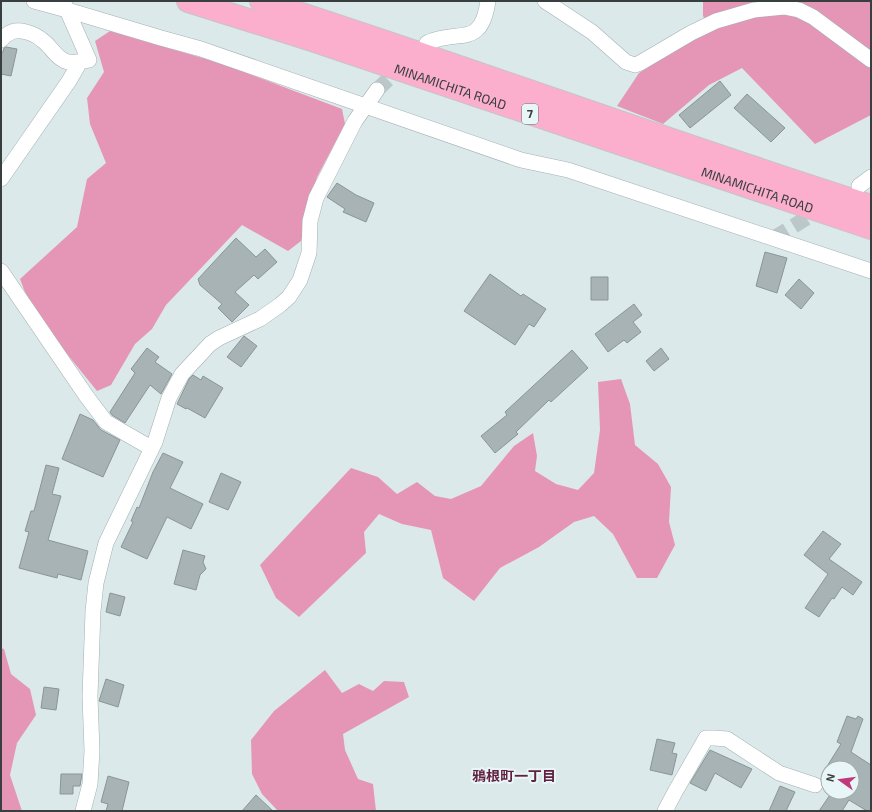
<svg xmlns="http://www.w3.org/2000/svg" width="872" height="812" font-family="'Exo 2','Noto Sans JP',sans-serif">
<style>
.forest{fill:#e596b6}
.building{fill:#a7b3b4;stroke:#899596}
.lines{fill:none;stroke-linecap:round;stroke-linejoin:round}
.street-tunnel{stroke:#bbc7c8;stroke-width:15;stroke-dasharray:15 8;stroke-linecap:butt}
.street-casing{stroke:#a4b0b1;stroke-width:16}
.highway-casing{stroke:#c4c5c5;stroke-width:24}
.street{stroke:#fff;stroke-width:15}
.highway{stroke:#fbafcd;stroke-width:22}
.labels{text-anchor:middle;stroke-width:4;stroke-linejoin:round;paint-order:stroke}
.shield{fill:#e9f6f7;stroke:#6e7576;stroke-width:1}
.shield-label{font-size:12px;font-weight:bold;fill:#393e3e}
.street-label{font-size:13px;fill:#393e3e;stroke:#e9f6f7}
.neighbourhood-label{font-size:14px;font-weight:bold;fill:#622140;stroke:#e9f6f7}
</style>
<rect width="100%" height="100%" fill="#dce9ea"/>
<!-- forest -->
<path class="forest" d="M703,1h168v114l-56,29 -73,-76 -33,17 -46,39 -46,-18 22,-33 70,-45 -6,-12z
M110,31l113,33 119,45 3,15 -28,53 -16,64 -13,10 -46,-26 -76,80 -14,24 -17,15 -24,41 -14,6 -34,-42 -35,-49 -8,-21 57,-52 10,-48 19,-16 -16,-39 -3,-26 17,-26 -9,-31z
M621,379l9,25 5,41 23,19 13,23 -2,35 6,23 -18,33h-20l-24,-44 -19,-18 -20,6 -35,25 -39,21 -26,33 -31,-23 -12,-48 -29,-6 -23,-10 -15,18 2,21 -67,64 -23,-19 -16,-33 91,-97 27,9 19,17 20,-12 18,14 16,3 30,-13 33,-40 19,-13 4,23 -2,15 21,13 22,6 16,-17 6,-43 -2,-48z
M1,648l3,1 7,25 19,15 6,26 -19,28 -7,32 12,36h-21z
M325,670l17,23 17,-9 14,7 11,-10 20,1 5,15 -66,37 2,16 13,29 15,5 3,27h-98l-16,-17 -10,-20 -1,-34 23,-29z"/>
<!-- building -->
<path class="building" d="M6,47l11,2 -6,27 -10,-2v-22h2l1,-4z
M720,81l11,14 -41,33 -11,-13z
M747,94l38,34 -14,14 -37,-34z
M337,183l19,12 18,8 -8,19 -23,-10 2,-3 -18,-12z
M236,238l20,19 9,-8 12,13 -19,17 -4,-4 -19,17 14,13 -17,17 -14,-14 4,-4 -22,-19 -2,-6z
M765,252l22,6 -10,35 -21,-7z
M490,274l31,22 2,-2 23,15 -12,18 -5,-3 -14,21 -51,-34z
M591,277h17v23h-17z
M799,279l15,14 -13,16 -16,-14z
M634,304l8,11 -9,7 8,10 -14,11 -3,-3 -16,12 -13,-18z
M244,336l13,10 -16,21 -14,-10z
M147,348l12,9 -4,5 17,12 -11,20 -11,-9 -25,38 -13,-8 -2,-3 25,-39 -4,-4z
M661,348l8,11 -15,12 -8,-10z
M572,350l16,18 -37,34 -2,-2 -33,32 2,2 -23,19 -14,-17 26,-21 -2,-3z
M193,375l8,5 2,-4 20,12 -18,30 -18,-10 -1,1 -9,-5 12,-25z
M80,414l13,6 8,10 19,10 -17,37 -41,-18z
M163,453l20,9 -13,26 33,16 -12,25 -24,-12 -20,42 -26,-12 12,-25 -2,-1 6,-14 2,1 14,-36z
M46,465l13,3 -7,26 9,2 -13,44 40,11 -7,29 -23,-6 -1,4 -38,-10 10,-36 -4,-1 6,-20h3z
M221,473l20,9 -13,28 -19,-8z
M823,531l18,13 -12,15 33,23 -9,13 -11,-8 -8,12 -2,-1 -13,19 -14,-9 23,-34 -24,-19z
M183,550l22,6 -2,6 3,7 -6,6 -4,15 -22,-6z
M110,593l15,4 -5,19 -14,-4z
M106,679l18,6 -6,22 -19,-6z
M44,687l15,2 -3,21 -15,-2z
M847,716l9,3 2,-3 5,3 -12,33 20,13v46h-4l-18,-11 -7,11h-23l13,-19h20v-24h-26l15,-24 -4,-2z
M657,739l18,4 -3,10 5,1 -5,21 -22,-5z
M710,750l42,19 -11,19 -26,-15 -9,18 -16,-8z
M61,774h21l-2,12h-7v8h-13z
M108,776l21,6 -7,29h-16l2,-7 -7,-2z
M780,786l15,6 -9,19h-17z
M256,795l17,16h-31z"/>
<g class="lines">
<!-- street-tunnel -->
<path class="street-tunnel" d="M377,90l27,-26
M774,238l49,-30"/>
<defs>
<path id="street" d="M63,1l4,9 94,28 40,11 320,111 47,10 303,101
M545,1l47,31 34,30 9,3 5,-2 51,-30 25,-12 38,-11 30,-3 15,3 14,7 58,43
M1,40c2,-2 4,-5 7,-6 9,-7 26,-1 34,6 9,6 12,16 23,21 6,3 17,0 24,-1l-22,-50 -33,-9
M427,43c31,-15 54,7 61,-42
M1,179l68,-98 11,-19
M859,186l12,-9
M1,271l86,126 19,25 45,26
M83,811l7,-27 2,-33 -2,-55 3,-85 3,-28 10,-40 49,-101 14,-44 13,-24 28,-30 9,-6 41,-19 20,-14 9,-8 11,-17 9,-27 1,-32 6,-23 39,-77 22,-31
M665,811l10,-19 31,-54h8l13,1 52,34 36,12"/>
<g id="highway">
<path id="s1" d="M188,1l121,38 562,189"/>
<path d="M261,1c204,65 405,140 610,205"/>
</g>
</defs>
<!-- street casing -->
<use href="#street" class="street-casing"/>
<!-- highway casing -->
<use href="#highway" class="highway-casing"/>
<!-- street -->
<use href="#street" class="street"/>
<!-- highway -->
<use href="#highway" class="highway"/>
</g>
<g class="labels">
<!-- shield labels -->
<rect class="shield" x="522" y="104" width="16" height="20" rx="3"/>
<g class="shield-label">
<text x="530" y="118">7</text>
</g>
<!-- street labels -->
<g class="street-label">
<text dy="5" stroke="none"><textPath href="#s1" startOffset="276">MINAMICHITA ROAD</textPath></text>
<text dy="5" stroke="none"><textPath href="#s1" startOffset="600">MINAMICHITA ROAD</textPath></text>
</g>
<!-- neighbourhood labels -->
<g class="neighbourhood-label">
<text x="514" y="781">鴉根町一丁目</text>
</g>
</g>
<!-- border -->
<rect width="872" height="812" fill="none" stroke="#393e3e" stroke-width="4"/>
<!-- north arrow -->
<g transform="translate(840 780) rotate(284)"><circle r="19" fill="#e9f6f7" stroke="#a3acad"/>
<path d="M0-3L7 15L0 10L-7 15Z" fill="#bf397b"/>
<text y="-6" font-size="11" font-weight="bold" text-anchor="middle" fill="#393e3e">N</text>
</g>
</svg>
